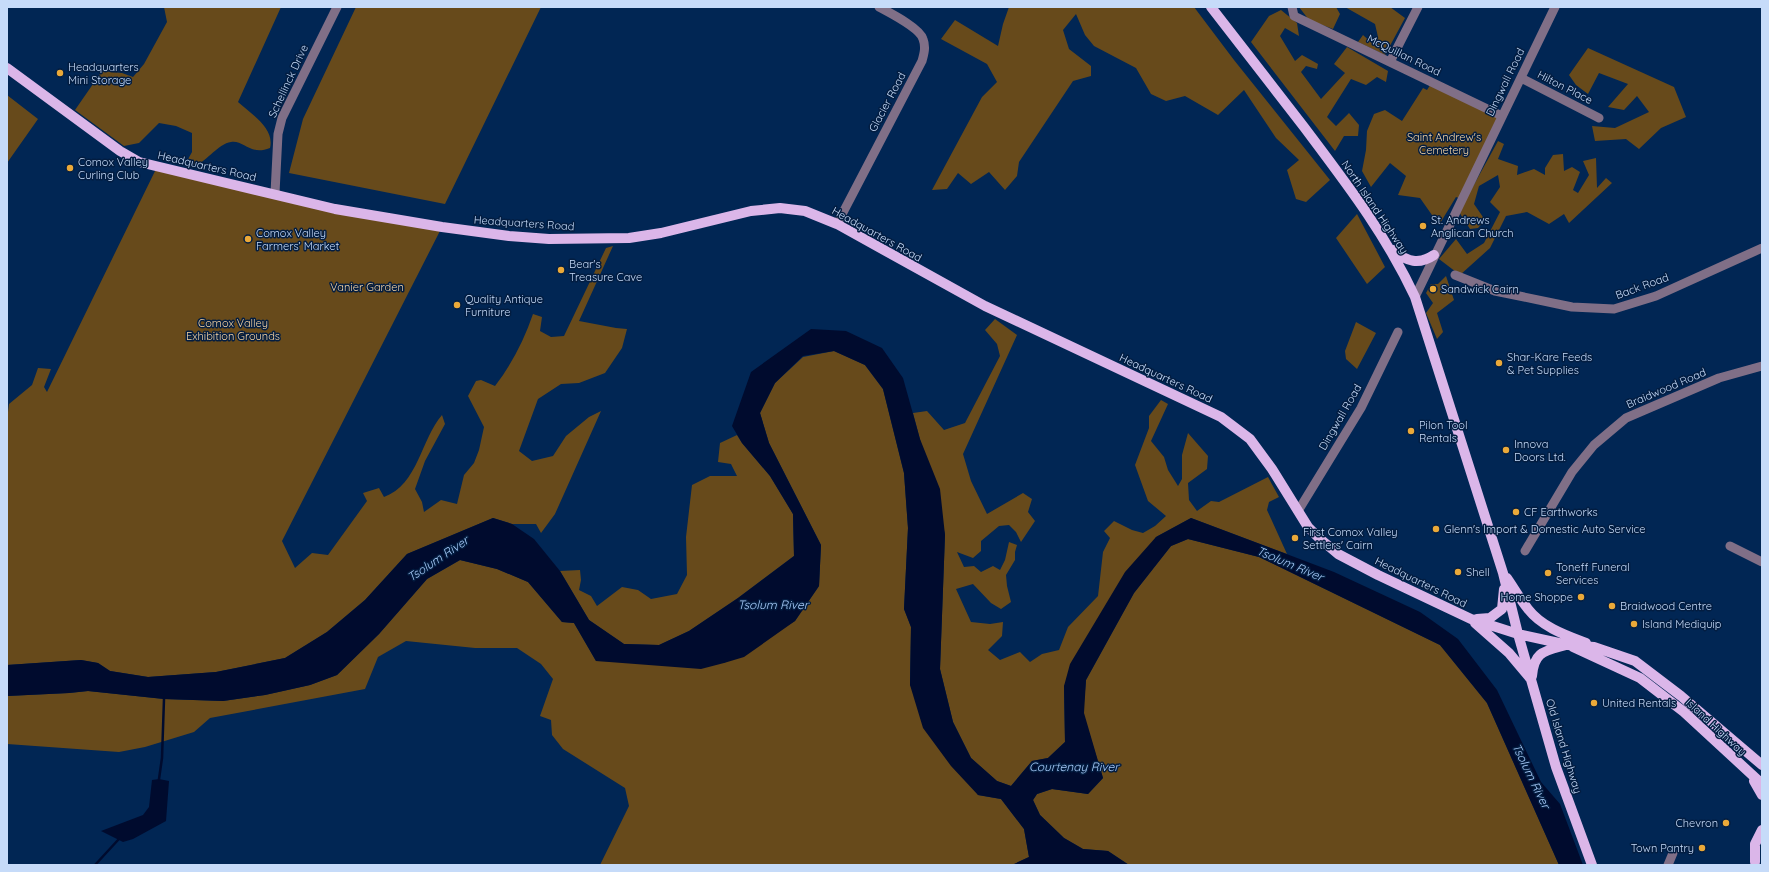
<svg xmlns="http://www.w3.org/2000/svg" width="1769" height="872" font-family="Quicksand,sans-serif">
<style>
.green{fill:#674a1b}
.water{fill:#000b2e}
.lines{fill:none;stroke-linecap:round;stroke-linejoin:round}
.stream{stroke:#000b2e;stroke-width:2.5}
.minor{stroke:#806f87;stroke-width:9}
.major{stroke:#dbb6e9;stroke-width:10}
.poi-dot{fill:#eba939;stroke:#031d41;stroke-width:1.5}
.labels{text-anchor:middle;stroke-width:3;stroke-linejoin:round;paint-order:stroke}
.street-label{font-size:11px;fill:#c6dbf9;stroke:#031d41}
.poi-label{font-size:11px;fill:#c6dbf9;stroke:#031d41;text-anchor:start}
.park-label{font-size:11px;fill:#f8d5a3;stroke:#031d41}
.water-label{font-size:12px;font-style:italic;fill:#a9cbf9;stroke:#031d41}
</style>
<rect width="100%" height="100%" fill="#012654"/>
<!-- green -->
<path class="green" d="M164,7h117l-43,95c13,12 37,26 32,46 -20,8 -26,-8 -39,-6 -13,2 -23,18 -36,24l-5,-1 -3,-4 5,-9v-19l-16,-7 -17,-3 -20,20 -15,3 -49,-36 27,-39 20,2 11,4 11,-13 23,-42z
M356,7h185l-96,197 -156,-31 14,-54z
M1009,7h185l40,53 96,120 -24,22 -10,-3 -9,-29 12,-10 -23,-22 -32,-48 -26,25 -33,-19 -19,5 -15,-7 -15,-26 -42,-22 -9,-11 -9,-21 -13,16 6,19 22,17v10l-18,5 -54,81 -2,14 -12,14 -16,-18 -18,12 -13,-11 -11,16 -15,1 50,-93 15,-15 -10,-18 -46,-25 14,-19 43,26 5,-22z
M1299,7h37l4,7 -7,15 -24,-9z
M1345,7h45l15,11 -20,37 -27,-13 5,-7 12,11 3,-9 -3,-13z
M1281,10l16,13 2,13 -14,-8 -5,8 15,25 7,-6 16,9 -1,5 -11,-3 -5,6 20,27 24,-26 -11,-9 13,-17 41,24 -2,11 -9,-5 -11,8 -15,-6 -24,38 9,9 13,-13 10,12 -1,11h-14l-9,15 -84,-109 18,-26z
M1588,48l86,39 12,30 -25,11 -22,21 -13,-10 -31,2 -3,-15 23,2 34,-16 -12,-16 -13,14 -16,-3 20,-23 -29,-11 -11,21 -12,-9 -7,-10z
M1432,82l70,34 -41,83 -5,-2 -17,28 -19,-27 -22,-3 8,-19 -16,-13 -19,24 -9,-16 4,-21 1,-19 7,-17 11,-4 17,11 21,-33 4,2z
M7,95l31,24 -31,44z
M1498,141l6,3 -6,15 20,7 -1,9 17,-6 11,6v-7l8,-13 10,-1 1,17 8,-4 8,5 -7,18 5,3 11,-18 -6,-14 13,-3 1,30 9,-10 6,5 -43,40 -5,-9 -15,10 -22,-12 -21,4 -16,32 -30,27 -21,-16 17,-20 11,15 17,-11 16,-31 -10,-10 10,-15 -2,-12 -19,11 -5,18 11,16 -7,8 -8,1 -11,-17z
M157,167l285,60 -160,314 13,27 17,-15 16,2 39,-54 -4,-8 16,-5 5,9c34,-12 37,-58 58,-82l3,9 -20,37 -10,28 7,13 2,10 17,-12 16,4 7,-29 10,-12 5,-13 5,-23 -16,-31 8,-15 5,-1 14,6c17,-22 29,-46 38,-72l9,3 -2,14 11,6 13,-1 42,-88 7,-2 -34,75 37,7 11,1 -5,19 -17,25 -26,10 -18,1 -23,15 -19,52 13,10 21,-5 13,-20 23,-19 12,-6 -46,103 -14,19 -5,-9h-24l-19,-6 -86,36 -42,46 -38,32 -42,26 -69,14 -68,5 -38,-6 -12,-8 -17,-3 -74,5v-245l2,-16 23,-19 6,-17 13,1 -7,18 3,5z
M1357,214l28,53 -18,17 -31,-46z
M1446,276l8,24 -17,13 6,19 -6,7 -11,-26 7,-10 -7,-10 5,-9h7z
M995,319l22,16 -54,119 8,27 16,33 36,-21 9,6 -4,13 7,9 -14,21 -5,-10 -7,-7 -10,1 -18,15v10l-8,7 -16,-6 7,15 10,-1 7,6 12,-6 7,4 5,-10 4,-18 8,3 -2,7v8l-9,15 1,11 4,16 -10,7 -10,-6 -18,-19 -17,5 15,33 19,2 13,-2 -1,14 -14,14 12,10 20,-8 10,10 12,-8 17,-4 9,-23 30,-31 5,-44 7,-14 -6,-7 10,-10 18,9 11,3 12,-7 11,-10 -18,-15 -13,-36 14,-37v-12l12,-16 7,4 -17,37 13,16 4,13 10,16 4,-7v-24l6,-22 20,23 -1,13 -19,14 1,17 8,11 14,-10 8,1 49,-25 11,20 -10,5 -2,8 20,44 -96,-36 -35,19 -92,149 1,56 -17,16 -16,3 -21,25 -14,-5 -26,-23 -18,-36 -13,-53 5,-135 -32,-121 14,-2 17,19 21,-7 35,-67 -3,-12 -12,-14z
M1356,322l20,11 -19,36 -11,-10 -1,-8z
M834,351l31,14 18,24 21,84 4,55 -4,81 7,18 -1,58 68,110 23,4 23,30 5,28 -17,8h-412l29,-59 -4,-18 -62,-39 -11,-14 -1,-15 -11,-4 13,-37 -12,-15 -24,-16h-42l-69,-7 -28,16 -13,32 -155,29 -16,14 -49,15 -26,5 -112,-8v-48l62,-3 19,-2 76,8 59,2 42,-6 45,-10 27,-10 42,-41 48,-55 33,-19 37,9 31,13 34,40 12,1 22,38 128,2 71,-42 24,-35 2,-41 -52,-102 -9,-30 15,-30 28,-26z
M737,435l5,8 28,33 23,38 1,42 -56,42 -49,33 -30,14 -35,-1 -35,-24 -29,-49 20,-1 1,10 -2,10 12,6 6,10 25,-19 16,3 13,9 26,-5 10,-19 -1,-38 6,-52 18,-9h27l-6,-12 -13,-2 2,-19z
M1188,539l71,18 181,88 47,58 72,162h-430l-21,-14 -25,-2 -19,-11 -24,-23 -7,-15 4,-6 15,-5 36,5 15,-16 -20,-65 3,-33 48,-87 37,-47z"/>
<!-- water -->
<path class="water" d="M811,329l35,2 36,17 21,30 17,61 20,50 5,46 -5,134 13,53 18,36 26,23 14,5 21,-25 16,-3 17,-16 -1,-56 6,-22 55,-92 31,-35 35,-19 143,54 86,40 38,27 39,51 44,92 19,22 23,61h-24l-72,-162 -47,-58 -181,-88 -71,-18 -17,7 -37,47 -48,87 -2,33 19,65 -15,16 -36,-5 -15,5 -4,6 7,15 24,23 19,11 25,2 21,14h-117l17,-8 -5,-28 -23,-30 -23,-4 -27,-29 -28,-38 -13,-43 1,-58 -7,-18 4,-81 -4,-55 -21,-84 -18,-24 -31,-14 -31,5 -28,27 -15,30 9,30 52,102 -2,41 -24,35 -51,36 -20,6 -23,6 -105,-8 -22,-38 -12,-1 -34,-40 -31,-13 -37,-9 -33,19 -48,55 -42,41 -27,10 -45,10 -42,6 -59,-2 -76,-8 -19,2 -62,3v-31l74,-5 17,3 12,8 38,6 68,-5 69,-14 42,-26 38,-32 42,-46 86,-36 19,6 22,15 26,32 29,49 35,24 35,1 30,-14 49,-33 56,-42 -1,-42 -23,-38 -28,-33 -10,-17 19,-54z
M159,779l10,2 -3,40 -33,18 -10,3 -22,-11 42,-16 6,-8 3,-27z"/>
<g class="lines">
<!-- stream -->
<path class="stream" d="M159,779l3,-21 2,-59
M95,865l23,-25"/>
<!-- minor -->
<path class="minor" d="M1292,7l2,9 208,100
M1390,62l28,-55
M1521,78l78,40
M275,193l3,-59 4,-16 55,-111
M837,224l85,-163c2,-7 4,-14 1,-22 -3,-11 -33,-26 -44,-32
M1455,275l40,16 77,16 42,2 42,-13 106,-48
M1415,297l140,-290
M1298,511l63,-103 37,-76
M1730,546l32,16
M1525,551l47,-79 22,-27 32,-27 93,-40 43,-12
M1668,865l5,-12"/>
<!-- major -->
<path class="major" d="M1211,7c31,40 62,80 93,120 42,56 81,106 111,170l88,276 15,61 38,133 36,98
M7,68l113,83 19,11 196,47 107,18 67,9 40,3 80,-1 32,-5 90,-22 29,-3 25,3 32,13 148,82 236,111 29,22 22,30 36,58 11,11 19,16 40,21 93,44 47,15 50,11 26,2 41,14 46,35 81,69
M1393,250c14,12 26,15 41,5
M1507,578c7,10 13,21 21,31 14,18 37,26 58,34
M1477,619l13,-1 12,-9 2,-20
M1475,623l34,30 21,25
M1573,647l67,31 44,34 78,72
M1532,676c2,-25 13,-25 34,-31
M1754,781l8,14
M1755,862v-18l7,-14"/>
</g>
<!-- markers -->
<g class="poi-dot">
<circle cx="60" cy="73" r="4"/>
<circle cx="70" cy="168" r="4"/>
<circle cx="1423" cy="226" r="4"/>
<circle cx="248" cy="239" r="4"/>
<circle cx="561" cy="270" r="4"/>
<circle cx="1433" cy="289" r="4"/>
<circle cx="457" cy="305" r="4"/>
<circle cx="1499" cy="363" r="4"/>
<circle cx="1411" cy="431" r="4"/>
<circle cx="1506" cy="450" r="4"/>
<circle cx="1516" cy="512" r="4"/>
<circle cx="1436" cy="529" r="4"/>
<circle cx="1295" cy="538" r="4"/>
<circle cx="1458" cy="572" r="4"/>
<circle cx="1548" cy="573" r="4"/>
<circle cx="1581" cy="597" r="4"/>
<circle cx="1612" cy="606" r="4"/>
<circle cx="1634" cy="624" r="4"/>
<circle cx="1594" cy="703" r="4"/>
<circle cx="1726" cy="823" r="4"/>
<circle cx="1702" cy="848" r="4"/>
</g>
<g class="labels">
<!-- street labels -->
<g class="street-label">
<text transform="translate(1404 55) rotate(26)" y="4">McQuillan Road</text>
<text transform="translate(288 81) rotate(-65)" y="4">Schellinck Drive</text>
<text transform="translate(1505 82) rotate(-64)" y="4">Dingwall Road</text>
<text transform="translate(1565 87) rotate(27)" y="4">Hilton Place</text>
<text transform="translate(887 102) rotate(-62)" y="4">Glacier Road</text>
<text transform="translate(207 166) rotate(13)" y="4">Headquarters Road</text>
<text transform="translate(1375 207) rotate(56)" y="4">North Island Highway</text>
<text transform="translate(524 223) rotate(4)" y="4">Headquarters Road</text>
<text transform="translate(877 234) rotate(29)" y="4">Headquarters Road</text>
<text transform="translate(1642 286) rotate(-20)" y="4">Back Road</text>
<text transform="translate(1166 378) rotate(25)" y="4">Headquarters Road</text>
<text transform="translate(1666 388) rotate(-23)" y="4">Braidwood Road</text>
<text transform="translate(1340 417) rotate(-60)" y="4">Dingwall Road</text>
<text transform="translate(1421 582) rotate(26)" y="4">Headquarters Road</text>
<text transform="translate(1716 727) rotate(43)" y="4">Island Highway</text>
<text transform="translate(1564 746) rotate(73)" y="4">Old Island Highway</text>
</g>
<!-- poi labels -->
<g class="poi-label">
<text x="68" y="71">Headquarters<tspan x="68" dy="13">Mini Storage</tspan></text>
<text x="78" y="166">Comox Valley<tspan x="78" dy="13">Curling Club</tspan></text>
<text x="1431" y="224">St. Andrews<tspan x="1431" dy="13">Anglican Church</tspan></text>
<text x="256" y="237">Comox Valley<tspan x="256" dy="13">Farmers’ Market</tspan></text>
<text x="569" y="268">Bear's<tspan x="569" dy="13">Treasure Cave</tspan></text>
<text x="1441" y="293">Sandwick Cairn</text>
<text x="465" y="303">Quality Antique<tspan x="465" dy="13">Furniture</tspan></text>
<text x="1507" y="361">Shar-Kare Feeds<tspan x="1507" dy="13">&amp; Pet Supplies</tspan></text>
<text x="1419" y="429">Pilon Tool<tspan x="1419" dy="13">Rentals</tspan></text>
<text x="1514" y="448">Innova<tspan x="1514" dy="13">Doors Ltd.</tspan></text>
<text x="1524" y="516">CF Earthworks</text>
<text x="1444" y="533">Glenn's Import &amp; Domestic Auto Service</text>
<text x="1303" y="536">First Comox Valley<tspan x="1303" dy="13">Settlers' Cairn</tspan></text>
<text x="1556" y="571">Toneff Funeral<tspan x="1556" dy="13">Services</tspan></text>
<text x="1466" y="576">Shell</text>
<text x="1573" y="601" text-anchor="end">Home Shoppe</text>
<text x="1620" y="610">Braidwood Centre</text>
<text x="1642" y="628">Island Mediquip</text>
<text x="1602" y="707">United Rentals</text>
<text x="1718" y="827" text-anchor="end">Chevron</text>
<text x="1694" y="852" text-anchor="end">Town Pantry</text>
</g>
<!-- park labels -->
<g class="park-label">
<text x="1444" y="141">Saint Andrew's<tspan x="1444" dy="13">Cemetery</tspan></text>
<text x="367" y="291">Vanier Garden</text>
<text x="233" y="327">Comox Valley<tspan x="233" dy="13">Exhibition Grounds</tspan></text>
</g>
<!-- water labels -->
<g class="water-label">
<text transform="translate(438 559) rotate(-34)" y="4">Tsolum River</text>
<text transform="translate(1290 564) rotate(23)" y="4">Tsolum River</text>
<text x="773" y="609">Tsolum River</text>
<text x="1074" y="771">Courtenay River</text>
<text transform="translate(1531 776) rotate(64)" y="4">Tsolum River</text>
</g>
</g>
<!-- border -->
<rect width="1769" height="872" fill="none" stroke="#c6dbf9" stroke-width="16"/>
</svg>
